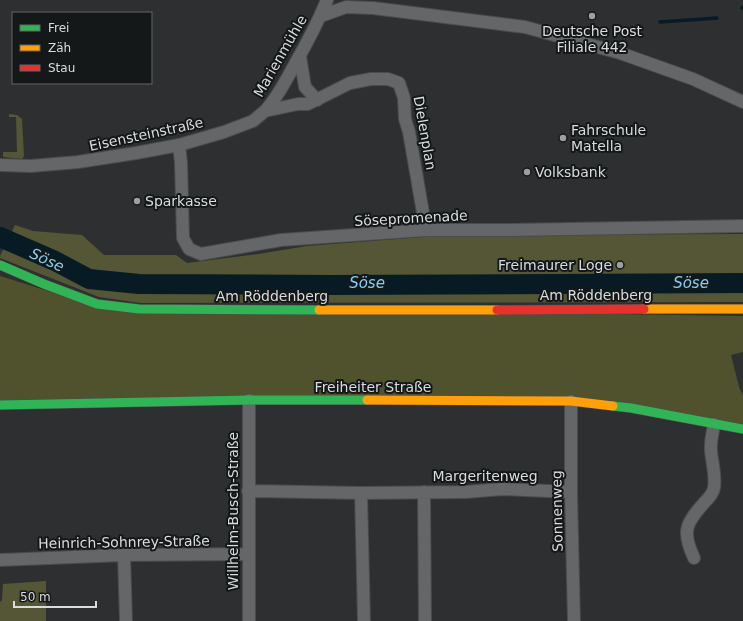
<svg xmlns="http://www.w3.org/2000/svg" width="743" height="621" font-family="'DejaVu Sans',sans-serif">
<style>
.green{fill:#545635}
.forest{fill:#50522e}
.lines{fill:none;stroke-linecap:round;stroke-linejoin:round}
.stream{stroke:#071b25;stroke-width:3.5}
.river{stroke:#071b25;stroke-width:20}
.street-casing{stroke:#494b4c;stroke-width:14}
.fast-casing{stroke:#494b4c;stroke-width:10}
.slow-casing{stroke:#494b4c;stroke-width:10}
.jam-casing{stroke:#494b4c;stroke-width:10}
.street{stroke:#646667;stroke-width:12}
.fast{stroke:#30b455;stroke-width:9}
.slow{stroke:#ff9f0a;stroke-width:9}
.jam{stroke:#e5322d;stroke-width:9}
.poi-dot{fill:#9d9fa1;stroke:#151819;stroke-width:1.5}
.labels{text-anchor:middle;stroke-width:4;stroke-linejoin:round;paint-order:stroke}
.poi-label{font-size:14px;fill:#d9dcde;stroke:#151819;text-anchor:start}
.street-label{font-size:14px;fill:#d9dcde;stroke:#151819}
.water-label{font-size:15px;font-style:italic;fill:#83cdf2;stroke:#151819}
</style>
<rect width="100%" height="100%" fill="#2d2f31"/>
<!-- green -->
<path class="green" d="M9,114l8,1 5,4 2,37 -2,3 -19,-2v-5h14l-1,-35h-7z
M15,225l18,6 49,4 22,20h72l11,8 71,-9 49,-8 141,-11 295,-1v68l-603,1 -41,-6 -99,-39v-2z
M46,581v40h-46v-19l2,-2 1,-16z"/>
<!-- forest -->
<path class="forest" d="M0,276l96,30 647,10v36l-12,3 8,32 4,9v30l-112,-21 -631,-4z"/>
<g class="lines">
<!-- stream -->
<path class="stream" d="M742,8l1,-1
M660,22l57,-4"/>
<!-- river -->
<path class="river" d="M0,237l55,24 34,18 50,5 191,1 413,-2"/>
<defs>
<path id="street" d="M321,16l25,-9 27,1 152,19 95,26 73,26 50,23
M300,56l5,31 12,13
M265,111c13,-14 21,-31 30,-47 12,-21 23,-42 32,-64
M179,145l2,18 2,75 6,11 12,5 80,-14 145,-10h85l232,-4
M0,165l31,1 47,-4 58,-9 43,-8 45,-13 29,-11 12,-10 33,-7h10l42,-21 21,-4h17l11,4 5,15 1,21 4,13 17,98
M249,400v221
M571,401v91l3,129
M248,491l113,2 105,-1 36,-3 69,3
M424,492l1,129
M361,493l3,128
M124,555l2,66
M694,558c-12,-26 -9,-34 10,-55 4,-4 9,-9 10,-15 2,-13 -2,-25 -3,-37 -1,-9 2,-19 3,-27
M0,560l124,-5 124,-1"/>
<path id="fast" d="M0,265l44,19 53,20 42,5 180,1
M0,405l249,-5h118
M613,406l18,2 112,21"/>
<path id="slow" d="M644,309h99
M319,310h178
M367,400l204,1 42,5"/>
<path id="jam" d="M497,310l147,-1"/>
</defs>
<!-- street casing -->
<use href="#street" class="street-casing"/>
<!-- fast casing -->
<use href="#fast" class="fast-casing"/>
<!-- slow casing -->
<use href="#slow" class="slow-casing"/>
<!-- jam casing -->
<use href="#jam" class="jam-casing"/>
<!-- street -->
<use href="#street" class="street"/>
<!-- fast -->
<use href="#fast" class="fast"/>
<!-- slow -->
<use href="#slow" class="slow"/>
<!-- jam -->
<use href="#jam" class="jam"/>
</g>
<!-- markers -->
<g class="poi-dot">
<circle cx="592" cy="16" r="4"/>
<circle cx="563" cy="138" r="4"/>
<circle cx="527" cy="172" r="4"/>
<circle cx="137" cy="201" r="4"/>
<circle cx="620" cy="265" r="4"/>
</g>
<g class="labels">
<!-- poi labels -->
<g class="poi-label">
<text x="592" y="36" text-anchor="middle">Deutsche Post<tspan x="592" dy="16">Filiale 442</tspan></text>
<text x="571" y="135">Fahrschule<tspan x="571" dy="16">Matella</tspan></text>
<text x="535" y="177">Volksbank</text>
<text x="145" y="206">Sparkasse</text>
<text x="612" y="270" text-anchor="end">Freimaurer Loge</text>
</g>
<!-- street labels -->
<g class="street-label">
<text transform="translate(280 56) rotate(-60)" y="5">Marienmühle</text>
<text transform="translate(425 133) rotate(80)" y="5">Dielenplan</text>
<text transform="translate(146 134) rotate(-12)" y="5">Eisensteinstraße</text>
<text transform="translate(411 218) rotate(-3)" y="5">Sösepromenade</text>
<text x="596" y="300">Am Röddenberg</text>
<text x="272" y="301">Am Röddenberg</text>
<text x="373" y="392">Freiheiter Straße</text>
<text x="485" y="481">Margeritenweg</text>
<text transform="translate(233 511) rotate(-90)" y="5">Willhelm-Busch-Straße</text>
<text transform="translate(557 511) rotate(-91)" y="5">Sonnenweg</text>
<text transform="translate(124 542) rotate(-1)" y="5">Heinrich-Sohnrey-Straße</text>
</g>
<!-- water labels -->
<g class="water-label">
<text transform="translate(47 260) rotate(25)" y="5">Söse</text>
<text x="367" y="288">Söse</text>
<text x="691" y="288">Söse</text>
</g>
</g>
<!-- legend -->
<rect x="12" y="12" width="140" height="72" fill="#151819" stroke="#636668"/>
<rect x="20" y="25" width="20" height="6" fill="#30b455" stroke="#636668"/>
<text x="48" y="32" font-size="12" fill="#d9dcde">Frei</text>
<rect x="20" y="45" width="20" height="6" fill="#ff9f0a" stroke="#636668"/>
<text x="48" y="52" font-size="12" fill="#d9dcde">Zäh</text>
<rect x="20" y="65" width="20" height="6" fill="#e5322d" stroke="#636668"/>
<text x="48" y="72" font-size="12" fill="#d9dcde">Stau</text>
<!-- scale -->
<path d="M14 601v6h82v-6" fill="none" stroke="#d9dcde" stroke-width="2"/>
<text x="20" y="601" font-size="12" fill="#d9dcde" stroke="#151819" stroke-width="3" paint-order="stroke">50 m</text>
</svg>
